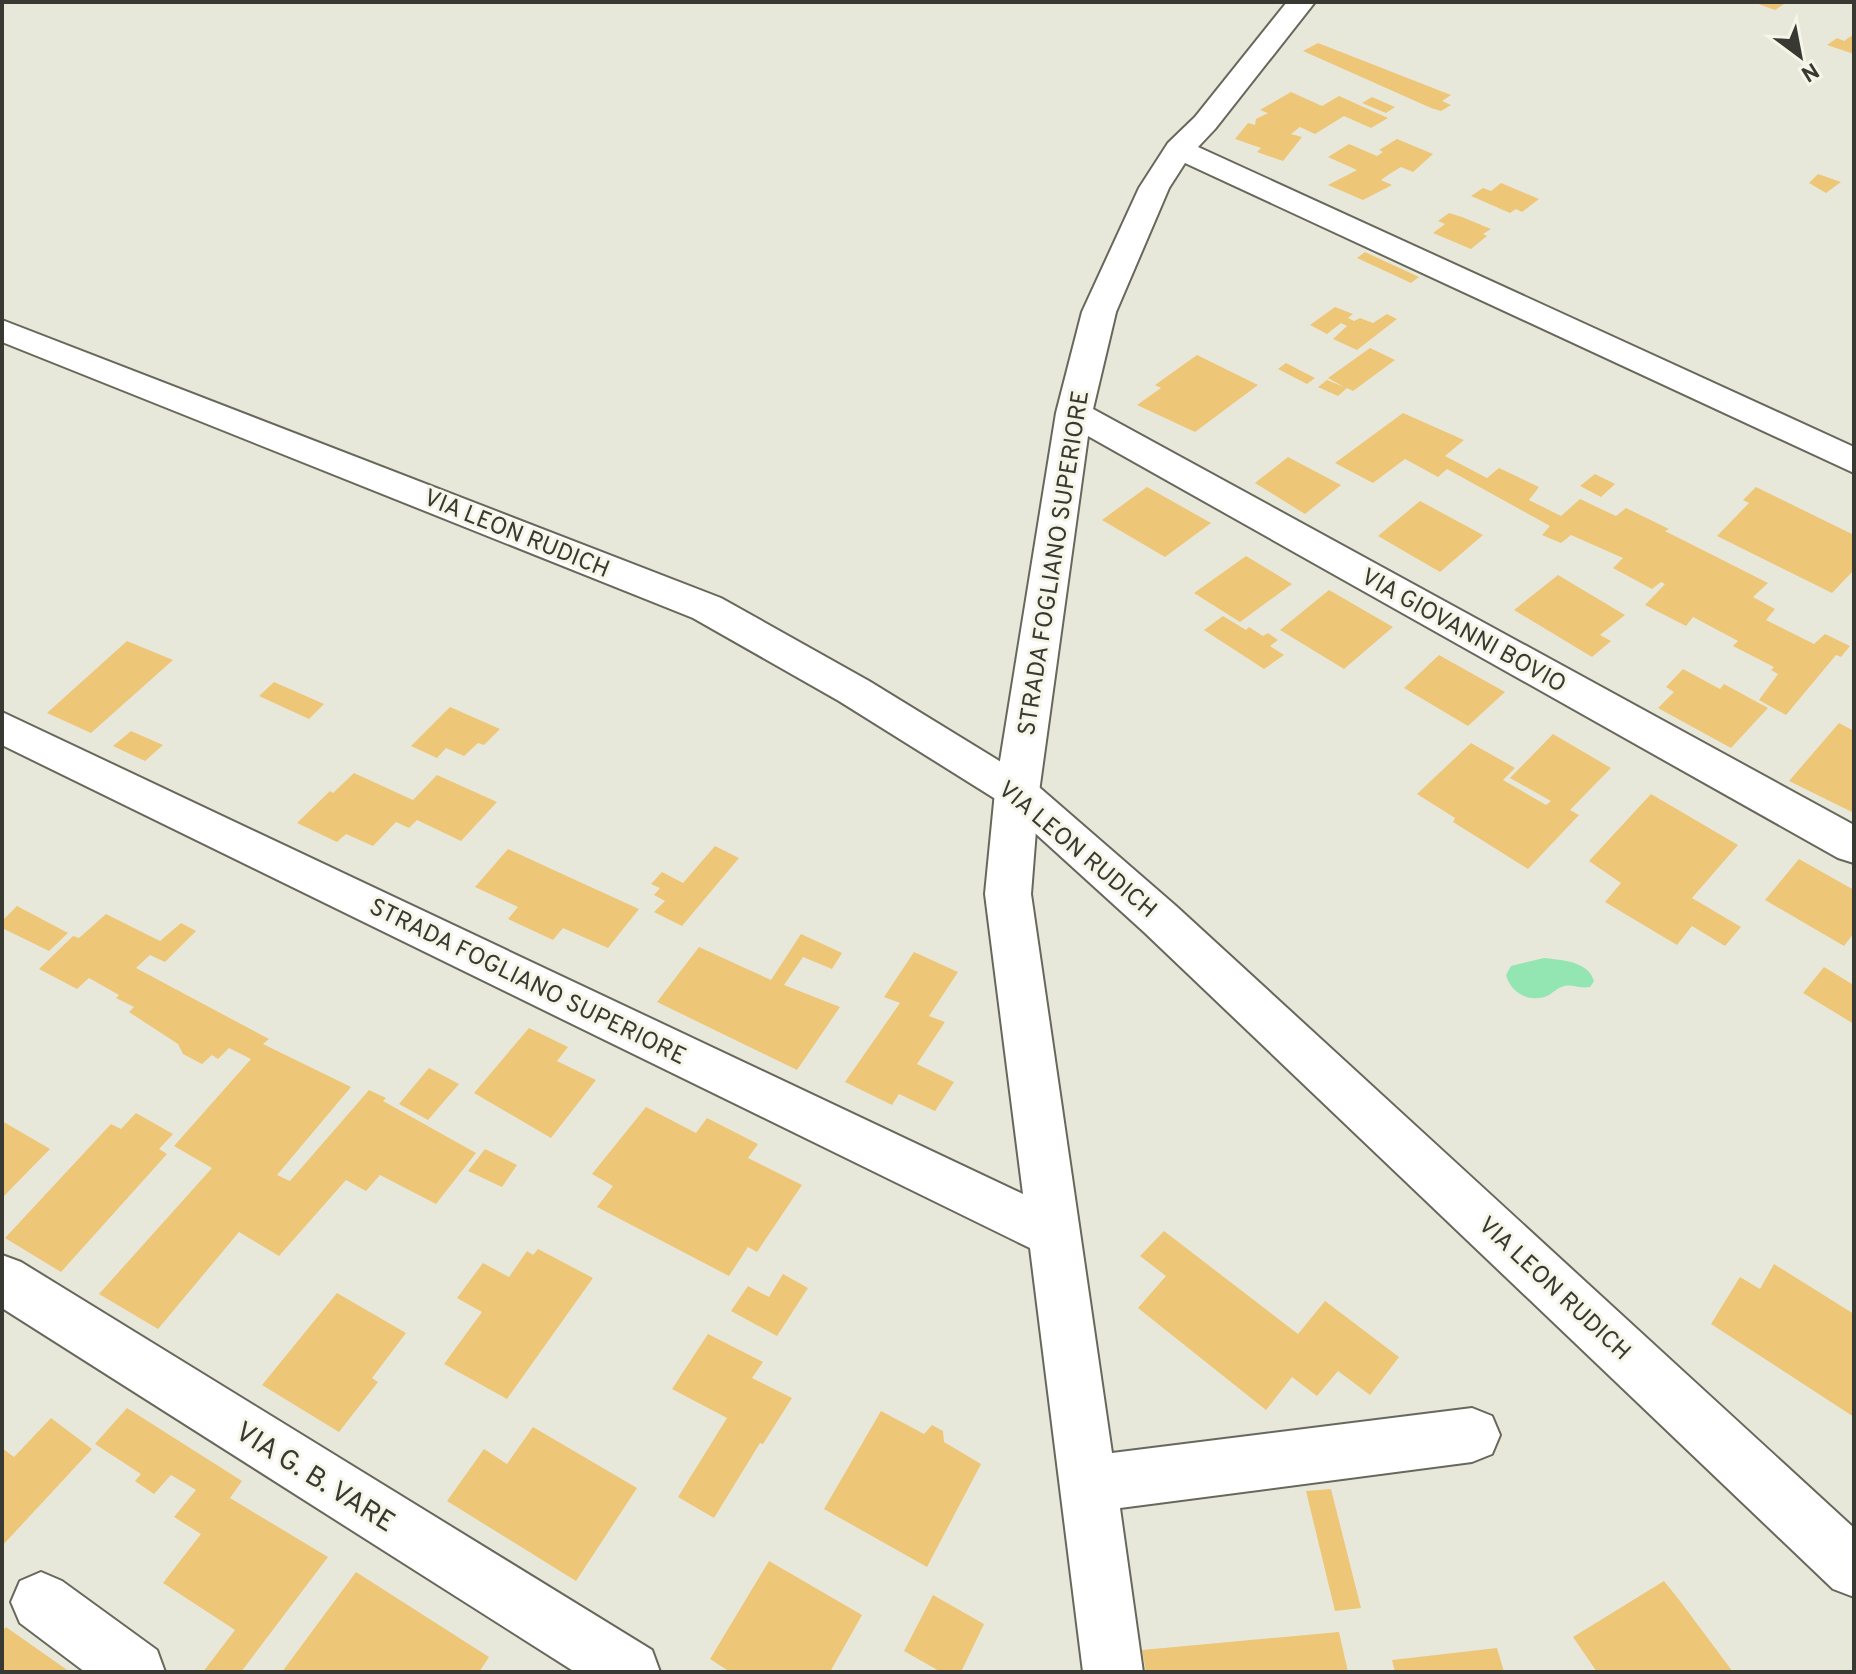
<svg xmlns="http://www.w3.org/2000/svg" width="1856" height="1674" font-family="Overpass,sans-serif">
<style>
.water{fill:#93e5b1}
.building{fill:#eec677}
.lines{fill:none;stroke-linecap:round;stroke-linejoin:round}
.minor-casing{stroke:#67675b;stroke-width:4}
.secondary-casing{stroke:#67675b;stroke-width:4}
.minor{fill:#fff;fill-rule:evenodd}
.secondary{fill:#fff;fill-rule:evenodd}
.labels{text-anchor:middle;stroke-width:6;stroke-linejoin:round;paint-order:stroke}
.street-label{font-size:24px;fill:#393933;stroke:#f5f6e7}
.near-street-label{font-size:28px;fill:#393933;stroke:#f5f6e7}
</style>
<rect width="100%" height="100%" fill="#e8e8da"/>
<!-- water -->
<path class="water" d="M1544,958c18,2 44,3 50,23l-4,6c-9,2 -18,-3 -26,-1 -7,2 -11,7 -17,10 -18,7 -36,-3 -41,-21l5,-9z"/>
<!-- building -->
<path class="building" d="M1753,2h34l-12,8z
M1854,34v20l-27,-9 10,-7 7,3z
M1318,43l133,52 -9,6 9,4 -10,6 -10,-3 -128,-57z
M1291,92l31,14 17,-10 49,22 -17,10 -27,-12 -29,18 -15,-7 -9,7 11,3 -19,24 -26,-9 4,-4 -26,-9 13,-16 7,2 1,-6 12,-6 -8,-3z
M1372,97l23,10 -9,6 -24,-10z
M1397,139l36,15 -20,18 -12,-5 -10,6 -10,7 11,5 -29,15 -35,-15 29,-15 -29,-13 21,-13 28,12 6,-4 -4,-2z
M1818,174l23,8 -15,11 -17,-10z
M1501,183l38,16 -17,13 -6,-3 -6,4 -39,-17 12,-8 8,3z
M1449,213l13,4 29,12 -8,5 4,2 -16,13 -38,-16 12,-9 -7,-3z
M1365,252l54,25 -8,6 -54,-25z
M1335,307l18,7 -5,4 6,3 6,-3 13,5 14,-9 10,5 -40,31 -24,-11 14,-13 -6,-3 -14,11 -17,-9z
M1370,348l25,12 -42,31 -6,-3 -9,8 -20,-9 9,-7 17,7 -16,-9z
M1197,355l61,30 -63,47 -58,-27 24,-17 -6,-3z
M1286,363l29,15 -8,6 -29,-15z
M1403,413l61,27 -19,16 42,22 12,-10 40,19 -10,13 32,16 19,-17 36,17 10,-8 43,21 -4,2 103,52 -15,14 22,12 -9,11 48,24 11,-10 25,12 -9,11 -5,-2 -50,60 -27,-15 19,-26 -7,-4 3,-3 -41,-21 5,-5 -45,-24 -7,9 -41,-21 20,-21 -4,-2 -9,7 -39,-21 10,-10 -52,-23 -10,8 -19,-8 8,-9 -103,-57 -9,8 -33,-18 -32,24 -38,-20z
M1288,457l53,28 -36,29 -50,-31z
M1595,474l20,10 -14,13 -21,-11z
M1147,487l64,36 -46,34 -63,-37z
M1756,487l98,48v35l-22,23 -115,-57 32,-33 -6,-3z
M1420,501l63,34 -43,37 -62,-36z
M1246,556l46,28 -52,38 -46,-29z
M1558,575l67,40 -25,20 11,6 -19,16 -78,-47z
M1329,590l64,37 -49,42 -64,-39z
M1223,616l23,14 3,-3 14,9 5,-3 10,7 -8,6 14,9 -20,14 -60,-39z
M127,641l46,19 -82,73 -44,-20z
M1439,655l66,37 -37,34 -64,-38z
M1683,669l37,20 4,-5 44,24 -37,40 -73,-40 16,-16 -8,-5z
M274,682l50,22 -15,15 -50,-23z
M450,707l50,22 -16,16 -6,-2 -14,13 -18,-8 -9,10 -26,-12z
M1839,723l15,8v82l-65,-32z
M131,731l32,14 -18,16 -32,-15z
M1553,734l58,34 -41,42 9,5 -51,54 -75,-47 2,-4 -38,-24 54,-51 44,25 -12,12 43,25 5,-4 -41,-23z
M354,773l59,27 24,-25 60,27 -36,39 -44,-21 -8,8 -13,-6 -23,24 -27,-12 -9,8 -40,-19 33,-32 3,2z
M1651,794l87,51 -46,53 49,29 -16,19 -33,-20 -15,19 -72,-43 16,-19 -32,-22z
M715,846l24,12 -57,68 -28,-14 11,-11 -11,-6 6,-7 -9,-4 11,-12 21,11z
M508,849l63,29 68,31 -31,39 -45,-20 -10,12 -45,-21 10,-12 -43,-20z
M1799,859l55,31v43l-10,13 -79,-46z
M17,906l51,27 -19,18 -47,-23v-7z
M106,914l54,27 21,-18 15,8 -31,31 -15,-7 -14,13 133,71 -6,5 88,43 -74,88 13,6 79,-91 17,8 -3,3 93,52 -40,51 -56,-29 -14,16 -20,-11 -67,76 -40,-24 -81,97 -59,-35 113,-126 -38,-22 77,-87 -22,-11 -11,11 -6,-4 -10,9 -19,-10 -5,-10 -49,-32 5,-5 -18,-9 3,-3 -30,-17 -12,11 -38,-20 34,-33 6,2z
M801,934l41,19 -10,16 -29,-12 -19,28 56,22 -43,63 -140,-68 42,-55 72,33z
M914,952l44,20 -29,44 16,6 -28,42 37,18 -19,29 -36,-17 -7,11 -47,-23 55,-79 -16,-6z
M1824,967l28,17 2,-3v43l-51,-31z
M529,1028l39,19 -11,14 39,19 -45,58 -77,-45z
M429,1068l30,16 -31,36 -29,-16z
M646,1107l50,26 11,-15 51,26 -10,14 54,27 -45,67 -9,-5 -19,29 -132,-69 16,-21 -21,-12z
M136,1113l37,21 -14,15 8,5 -106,118 -56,-34 106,-114 10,5z
M2,1121l48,28 -48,49z
M485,1149l32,16 -15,22 -34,-16z
M1164,1231l134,103 27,-33 74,56 -29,38 -32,-24 -21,25 -25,-19 -26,33 -128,-102 28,-32 -26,-20z
M538,1249l55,29 -86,121 -63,-35 38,-52 -25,-14 26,-35 26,14 18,-26 6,4z
M1774,1264l80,50v103l-143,-93 29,-47 20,12z
M783,1274l25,14 -31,48 -46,-25 17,-25 21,11z
M337,1293l69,40 -34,45 6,4 -39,50 -77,-47z
M708,1334l55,28 -11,16 40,20 -29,46 -3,-1 -46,75 -36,-21 49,-79 -55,-29z
M127,1408l115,73 -12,17 98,59 -87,115h-38l32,-42 -72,-47 38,-49 -27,-17 22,-27 -25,-15 -17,19 -19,-13 6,-7 -46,-30z
M881,1411l43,23 8,-9 11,6 1,11 37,22 -54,103 -103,-58z
M51,1418l41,31 -90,97v-98l12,9z
M533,1427l104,61 -61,93 -129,-80 37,-52 23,15z
M1331,1489l30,119 -26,3 -29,-120z
M769,1561l93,54 -32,57h-100l-20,-13z
M356,1572l133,85 -10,15h-197z
M1664,1581l16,20 53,71h-136l-24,-35z
M933,1595l51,29 -23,48h-20l-37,-21z
M6,1627l64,45h-68v-41z
M1339,1632l9,40h-202l-4,-22z
M1497,1648l7,24h-109l-3,-12z"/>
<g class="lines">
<defs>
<path id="minor" d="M1287,2h28l-100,127 -17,18 656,300v26l-669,-310 -16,25 -53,124 -23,97 761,416v38l-16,-5 -750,-422 -49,356 -8,102 81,559 360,-45 20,8 8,19 -8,19 -20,8 -352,46 23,164h-60l-53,-424 -1028,-503v-33l1021,482 -38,-300 10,-102 61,-379 26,-101 57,-124 29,-45 27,-26z
M2,1255l19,7 631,388 8,22h-85l-573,-364z
M41,1572l21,9 95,69 8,22h-80l-65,-49 -9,-21 9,-21z"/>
<path id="secondary" d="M2,320l719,278 148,83 163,100 144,125 678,622v69l-21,-8 -689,-657 -142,-129 -163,-102 -146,-83 -691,-276z"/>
</defs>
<!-- minor casing -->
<use href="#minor" class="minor-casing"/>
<!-- secondary casing -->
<use href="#secondary" class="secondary-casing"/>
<!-- minor -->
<use href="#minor" class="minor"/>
<!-- secondary -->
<use href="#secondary" class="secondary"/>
</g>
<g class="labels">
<!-- street labels -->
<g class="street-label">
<text transform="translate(517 533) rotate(22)" y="8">VIA LEON RUDICH</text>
<text transform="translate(1053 563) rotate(-81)" y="8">STRADA FOGLIANO SUPERIORE</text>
<text transform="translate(1464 630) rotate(29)" y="8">VIA GIOVANNI BOVIO</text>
<text transform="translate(1078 849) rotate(40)" y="8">VIA LEON RUDICH</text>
<text transform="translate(528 981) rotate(26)" y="8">STRADA FOGLIANO SUPERIORE</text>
<text transform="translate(1555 1288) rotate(43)" y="8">VIA LEON RUDICH</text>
</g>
<!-- near-street labels -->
<g class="near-street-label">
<text transform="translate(316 1476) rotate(32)" y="10">VIA G. B. VARE</text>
</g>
</g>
<!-- border -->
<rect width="1856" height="1674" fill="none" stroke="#393933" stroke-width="8"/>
<!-- north arrow -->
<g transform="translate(1800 56) rotate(148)" stroke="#f5f6e7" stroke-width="6" paint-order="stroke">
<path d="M0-6L14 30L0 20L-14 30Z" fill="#393933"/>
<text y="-12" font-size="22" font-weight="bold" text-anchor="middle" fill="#393933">N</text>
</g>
</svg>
